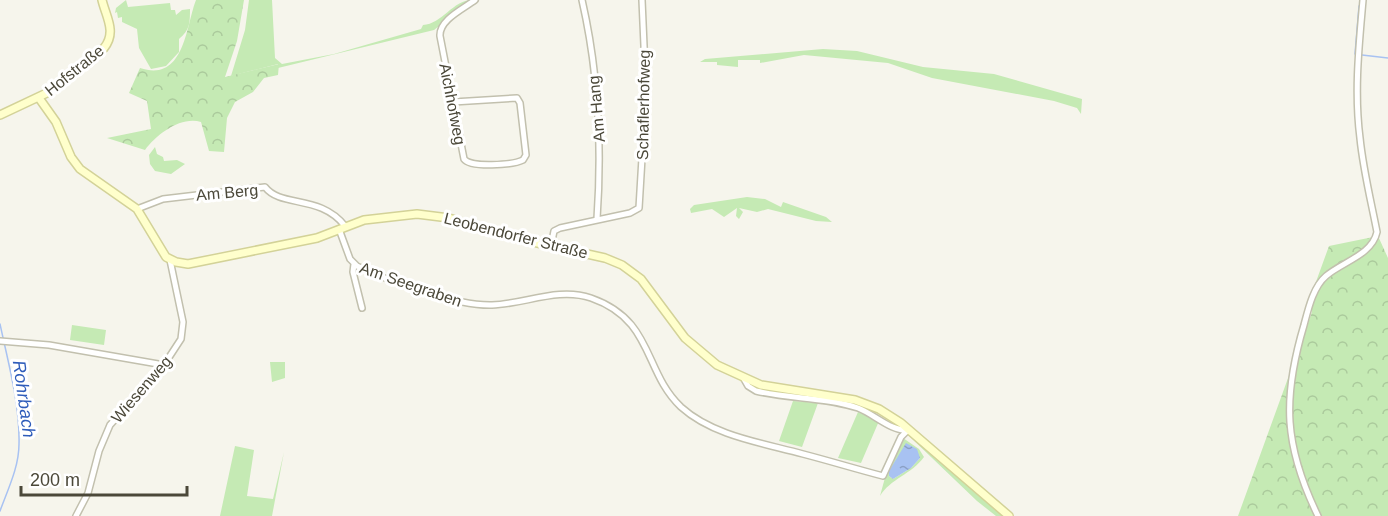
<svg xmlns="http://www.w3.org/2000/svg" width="1388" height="516" font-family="Helvetica,sans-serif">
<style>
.green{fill:#c5eab4;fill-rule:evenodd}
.forest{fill:url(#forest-crowns)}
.water{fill:url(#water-ripples)}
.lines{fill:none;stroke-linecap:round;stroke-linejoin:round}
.stream{stroke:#a8c2f2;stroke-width:1.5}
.minor-casing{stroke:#c2c0ae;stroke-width:8}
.secondary-casing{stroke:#d3d298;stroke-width:10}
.minor{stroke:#fff;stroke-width:5}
.secondary{stroke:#ffc;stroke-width:7}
.labels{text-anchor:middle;stroke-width:6;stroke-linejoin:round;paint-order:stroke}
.street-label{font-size:16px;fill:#4b4839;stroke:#fff}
.water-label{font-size:18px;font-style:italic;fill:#2e5cba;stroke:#fff}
</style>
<defs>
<pattern id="forest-crowns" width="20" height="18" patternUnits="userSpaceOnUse" patternTransform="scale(1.5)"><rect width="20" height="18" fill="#c5eab4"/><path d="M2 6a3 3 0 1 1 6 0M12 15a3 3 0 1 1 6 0" fill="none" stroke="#abca9c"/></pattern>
<pattern id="water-ripples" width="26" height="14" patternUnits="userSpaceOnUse" patternTransform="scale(1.5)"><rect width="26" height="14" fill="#a8c2f2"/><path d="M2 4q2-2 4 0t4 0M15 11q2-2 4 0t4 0" fill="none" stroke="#8ba0c5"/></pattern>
</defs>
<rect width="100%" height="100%" fill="#f6f5ec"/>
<!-- green -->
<path class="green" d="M126,0l2,7 42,-4 1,7h4l1,5 6,-5 8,-1c0,14 0,21 -11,30v13l-13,14 -15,3 -12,-21 -2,-19 -15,-7v-5l-4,1 -1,-6 -2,1 1,-5z
M249,0h23l3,58 7,6 52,-10 87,-25 2,-4c19,-1 30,-25 49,-25l-38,30 -156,38v-4l-47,12 14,-46z
M823,49l34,2 66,16 71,7 88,25 -1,15 -4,-6 -23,-7 -122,-23 -44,-15 -84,-8 -44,8v-3h-22v7l-21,-2v-3h-17l5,-3z
M155,147l2,7 6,3 1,4 13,-1 8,4 -14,10 -16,-3 -5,-7 -1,-9z
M747,197l18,2 16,8 2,-5 43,15 6,5 -16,-1 -48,-12 -11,3 -18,-4 4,4 -4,7 -3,-3 1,-8 -13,9 -12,-8 -21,4 -1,-4 4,-4z
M72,325l34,5 -2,15 -34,-5z
M270,362h15v16l-13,4z
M793,401l25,2 -16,44 -23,-6z
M858,412l21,9 -18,42 -23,-5z
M908,435h3l94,81h-9l-19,-15z
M903,438l16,11 5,8c-12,17 -34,22 -44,39l6,-22zM904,447l16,11 -9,10 -18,11 -4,-3z
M235,446l19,4 -7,46 26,3 11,-47 -12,64h-52z"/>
<!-- forest -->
<path class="forest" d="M196,0h48l-7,41 -12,36 54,-13 -1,11 -14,3 -11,14 -18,10 -8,16 -3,34 -15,-1 -8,-29c-20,-6 -44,12 -56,28l-38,-12 44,-9 -4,-28 -18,-8 11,-25c45,15 46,-43 56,-68z
M1378,236l10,22v258h-150l74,-204 -3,-11 20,-55z"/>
<!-- water -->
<path class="water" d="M906,443l11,6 3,9 -9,10 -18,11 -4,-3v-5z"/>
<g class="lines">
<!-- stream -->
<path class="stream" d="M1355,54l4,-48
M1362,55l26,3
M0,324c8,38 20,80 19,120 0,23 -11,45 -19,67"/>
<defs>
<path id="minor" d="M582,0c16,70 20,147 15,219
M453,102l64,-4 3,5 6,52 -3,5c-10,5 -53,8 -59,-1l-24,-123c-1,-16 23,-27 35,-36
M137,209l26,-10 102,-12c16,21 55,7 80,39
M339,229l11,30 7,7c34,16 99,40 135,39 33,-1 66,-18 99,-7 63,22 52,73 90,109 32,29 82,36 122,47 27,7 53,15 80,22l18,-39 7,-7
M551,246l3,-15 6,-3 70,-15 9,-5 7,-117 -4,-91
M354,264l-1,8 9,36
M0,341l49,4 115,20
M744,379l4,7 8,5c33,8 69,6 102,17 16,6 34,24 50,22
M76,516l12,-23 11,-42 11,-26 54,-60 17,-26 2,-17 -13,-62
M1318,516c-34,-70 -36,-117 -14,-191 4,-15 9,-38 22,-49 16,-14 46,-21 51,-44 -6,-31 -14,-63 -17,-94 -6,-47 -1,-92 3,-138"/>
<path id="secondary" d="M39,98l17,24 15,35 9,12 57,40 29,48 10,5 12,2 129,-26 47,-18 53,-6 32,4 66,20 90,20 17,7 19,14 44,59 32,27 44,20 94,15 24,9 22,14 108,93
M0,115l51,-24 53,-43c13,-16 2,-31 -2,-48"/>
</defs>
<!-- minor casing -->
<use href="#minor" class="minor-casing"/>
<!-- secondary casing -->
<use href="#secondary" class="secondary-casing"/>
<!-- minor -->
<use href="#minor" class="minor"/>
<!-- secondary -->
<use href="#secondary" class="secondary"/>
</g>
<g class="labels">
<!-- street labels -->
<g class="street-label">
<text transform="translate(74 70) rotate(-39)" y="6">Hofstraße</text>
<text transform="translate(453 104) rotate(79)" y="6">Aichhofweg</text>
<text transform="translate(643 105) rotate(-89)" y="6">Schaflerhofweg</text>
<text transform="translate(596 109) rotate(-95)" y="6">Am Hang</text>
<text transform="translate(227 192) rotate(-5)" y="6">Am Berg</text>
<text transform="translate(516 235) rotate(14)" y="6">Leobendorfer Straße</text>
<text transform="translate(411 284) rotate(19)" y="6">Am Seegraben</text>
<text transform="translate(141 389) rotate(-49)" y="6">Wiesenweg</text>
</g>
<!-- water labels -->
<g class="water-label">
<text transform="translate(24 399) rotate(82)" y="6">Rohrbach</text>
</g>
</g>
<!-- scale -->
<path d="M21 486v9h166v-9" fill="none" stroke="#4b4839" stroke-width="3"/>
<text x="30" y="486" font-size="18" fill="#4b4839" stroke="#ffffff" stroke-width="4.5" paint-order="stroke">200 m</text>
</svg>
